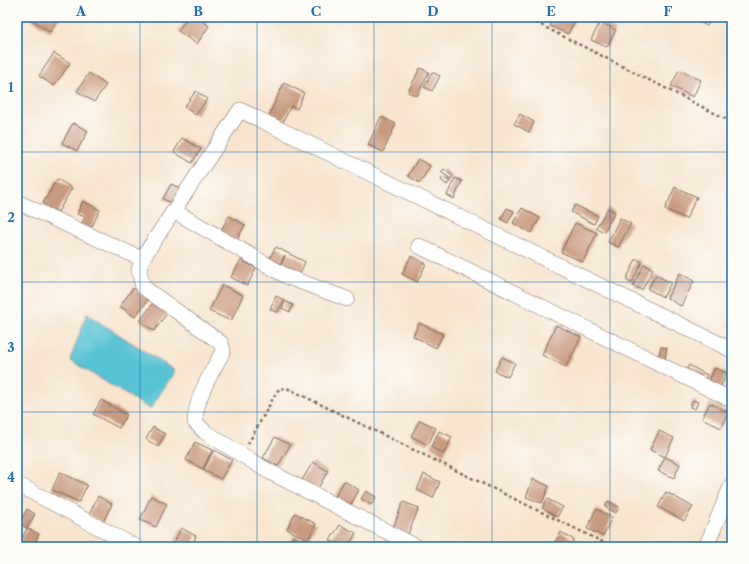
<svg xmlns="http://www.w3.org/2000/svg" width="749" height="564" font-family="'Libre Caslon Text',serif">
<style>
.water{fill:#59c3d5;stroke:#4a767a}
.building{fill:#c89a81}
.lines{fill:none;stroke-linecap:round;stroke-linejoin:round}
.minor-casing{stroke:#7d6b5c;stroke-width:16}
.path{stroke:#7d6b5c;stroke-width:2.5;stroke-dasharray:3 3;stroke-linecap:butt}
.minor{stroke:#fff;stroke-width:15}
.grid{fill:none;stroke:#1f6fb2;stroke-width:1;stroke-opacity:0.55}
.neatline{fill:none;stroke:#1f6fb2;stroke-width:1.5}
.grid-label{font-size:13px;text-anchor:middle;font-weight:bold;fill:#1f6fb2}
</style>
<rect width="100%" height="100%" fill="#fdfcf7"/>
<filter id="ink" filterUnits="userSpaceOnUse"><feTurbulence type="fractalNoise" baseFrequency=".025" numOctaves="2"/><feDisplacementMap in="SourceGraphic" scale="8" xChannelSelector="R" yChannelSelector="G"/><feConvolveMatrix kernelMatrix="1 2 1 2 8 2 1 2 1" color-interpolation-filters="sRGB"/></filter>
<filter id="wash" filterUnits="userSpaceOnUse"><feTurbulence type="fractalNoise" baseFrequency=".012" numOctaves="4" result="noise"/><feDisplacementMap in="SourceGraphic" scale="16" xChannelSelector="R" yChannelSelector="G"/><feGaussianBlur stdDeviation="0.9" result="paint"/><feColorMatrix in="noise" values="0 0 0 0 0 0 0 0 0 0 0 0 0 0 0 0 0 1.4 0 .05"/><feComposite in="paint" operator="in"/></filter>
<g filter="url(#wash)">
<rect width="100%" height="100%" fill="#f7e5cf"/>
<!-- water -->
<path class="water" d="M87,314l88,57 -25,38 -80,-49z"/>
<g id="blocks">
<!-- building -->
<path class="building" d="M28,17h32l-10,15z
M188,17h9l12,9 -12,18 -19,-13z
M554,17h23l-9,17 -18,-8z
M691,17h22l-6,9z
M600,22l16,8 -9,17 -16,-7z
M54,53l16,10 -16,23 -15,-10z
M420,68l9,4 -12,24 -9,-4z
M679,70l22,10 -8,17 -22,-11z
M432,72l8,4 -8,15 -8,-4z
M89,73l17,12 -12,17 -17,-11z
M284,83l20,10 -7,16 -6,-3 -10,20 -14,-7z
M196,91l11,8 -11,16 -12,-8z
M520,114l14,8 -5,10 -15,-8z
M381,117l15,7 -13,28 -15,-7z
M73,123l15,8 -11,20 -15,-8z
M182,138l19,11 -9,14 -18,-11z
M418,159l12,7 -10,17 -12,-7z
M444,169l9,7 -2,3 -10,-7z
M443,177l7,4 -3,4 -6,-5z
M455,178l7,3 -8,18 -7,-4z
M57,179l15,9 -14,24 -15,-9z
M171,184l11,5 -8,15 -11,-5z
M675,187l22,10 -11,22 -21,-10z
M83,201l17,9 -10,20 -9,-5 4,-8 -8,-3z
M575,205l23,11 -4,8 -23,-12z
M507,208l7,3 -6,12 -7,-4z
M522,208l18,10 -9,15 -18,-10z
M608,208l7,4 -11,20 -8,-4z
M229,216l16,9 -9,16 -16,-9z
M620,218l11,6 -13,23 -10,-5z
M575,223l22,10 -14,29 -22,-10z
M276,247l29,15 -5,12 -19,-9 4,-10 -6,11 -10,-7z
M411,256l15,8 -9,18 -15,-8z
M636,259l6,3 -10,21 -6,-3z
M241,260l15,8 -9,18 -16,-9z
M644,264l9,5 -11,21 -9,-4z
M680,273l14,8 -13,25 -14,-8z
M656,275l15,8 -8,14 -15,-8z
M222,285l21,10 -12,26 -22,-10z
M133,288l15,12 -13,17 -15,-11z
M276,296l8,4 -7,13 -7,-4z
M285,301l8,4 -3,7 -8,-4z
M153,303l14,10 -13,18 -14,-10z
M732,317v9l-3,-1z
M419,323l24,11 -7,14 -23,-12z
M556,325l25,12 -15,30 -24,-12z
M661,347l6,1 -2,11 -7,-2z
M502,357l13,6 -7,14 -13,-6z
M689,365l18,10 -4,8 -19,-10z
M715,368l12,5 -7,15 -12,-5z
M101,400l26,15 -8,13 -26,-14z
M693,400l5,2 -3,7 -5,-2z
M710,403l19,10 -8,15 -19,-10z
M420,420l16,8 -8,17 -17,-9z
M153,427l12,7 -7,13 -12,-8z
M439,431l13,6 -8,17 -13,-7z
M659,431l15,7 -9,19 -15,-7z
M275,437l15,8 -12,21 -15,-8z
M195,442l17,8 -9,19 -17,-9z
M214,450l18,10 -11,19 -18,-9z
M665,457l15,7 -6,14 -16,-7z
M313,462l15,9 -11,19 -15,-10z
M60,472l27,13 -8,17 -27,-12z
M424,474l16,8 -7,16 -16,-8z
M533,479l16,7 -7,17 -16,-6z
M344,481l15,9 -9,16 -15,-9z
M366,491l10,6 -5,8 -10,-6z
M666,492l27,15 -9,14 -26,-14z
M98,496l14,8 -9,18 -14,-7z
M151,496l16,8 -11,23 -16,-7z
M547,499l16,8 -6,10 -15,-9z
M608,501l11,6 -3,6 -11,-6z
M403,502l16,6 -11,26 -15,-6z
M27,509l8,5 -8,14 -8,-4z
M596,509l16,8 -9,19 -16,-7z
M295,513l21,11 -8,16 -21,-11z
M340,525l16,8 -8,14h-6l-12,-7z
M27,528l12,6 -6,13h-15z
M181,528l15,8 -5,11h-19z
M561,532l13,8 -4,7h-18z
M294,536l16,9 -1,2h-11l-8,-4z"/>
</g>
</g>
<g filter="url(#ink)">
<use href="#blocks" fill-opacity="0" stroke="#7d6b5c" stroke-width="1"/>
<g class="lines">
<defs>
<path id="minor" d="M17,202l125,57 98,-149 492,240
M174,211l114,66 59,22
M419,246l313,154
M142,259l-3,11 4,17 78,56 2,8c-12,23 -27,45 -28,71l10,10 63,39 149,76
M17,484l119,63
M706,547l26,-63"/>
</defs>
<!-- minor casing -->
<use href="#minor" class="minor-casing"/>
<!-- path -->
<path class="path" d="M525,17l207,105
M248,444l28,-51 4,-5 9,1 324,158"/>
<!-- minor -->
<use href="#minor" class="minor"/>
</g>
</g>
<!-- grid -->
<path class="grid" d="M140,17v530M257,17v530M374,17v530M492,17v530M610,17v530M17,152h715M17,282h715M17,412h715"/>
<!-- margin -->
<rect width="749" height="564" fill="none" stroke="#fdfcf7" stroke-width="44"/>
<rect x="22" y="22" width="705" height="520" class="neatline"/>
<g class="grid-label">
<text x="81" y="16">A</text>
<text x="198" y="16">B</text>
<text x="316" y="16">C</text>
<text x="433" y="16">D</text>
<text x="551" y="16">E</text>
<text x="668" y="16">F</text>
<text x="11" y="92">1</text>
<text x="11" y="222">2</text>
<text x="11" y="352">3</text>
<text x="11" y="482">4</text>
</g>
</svg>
